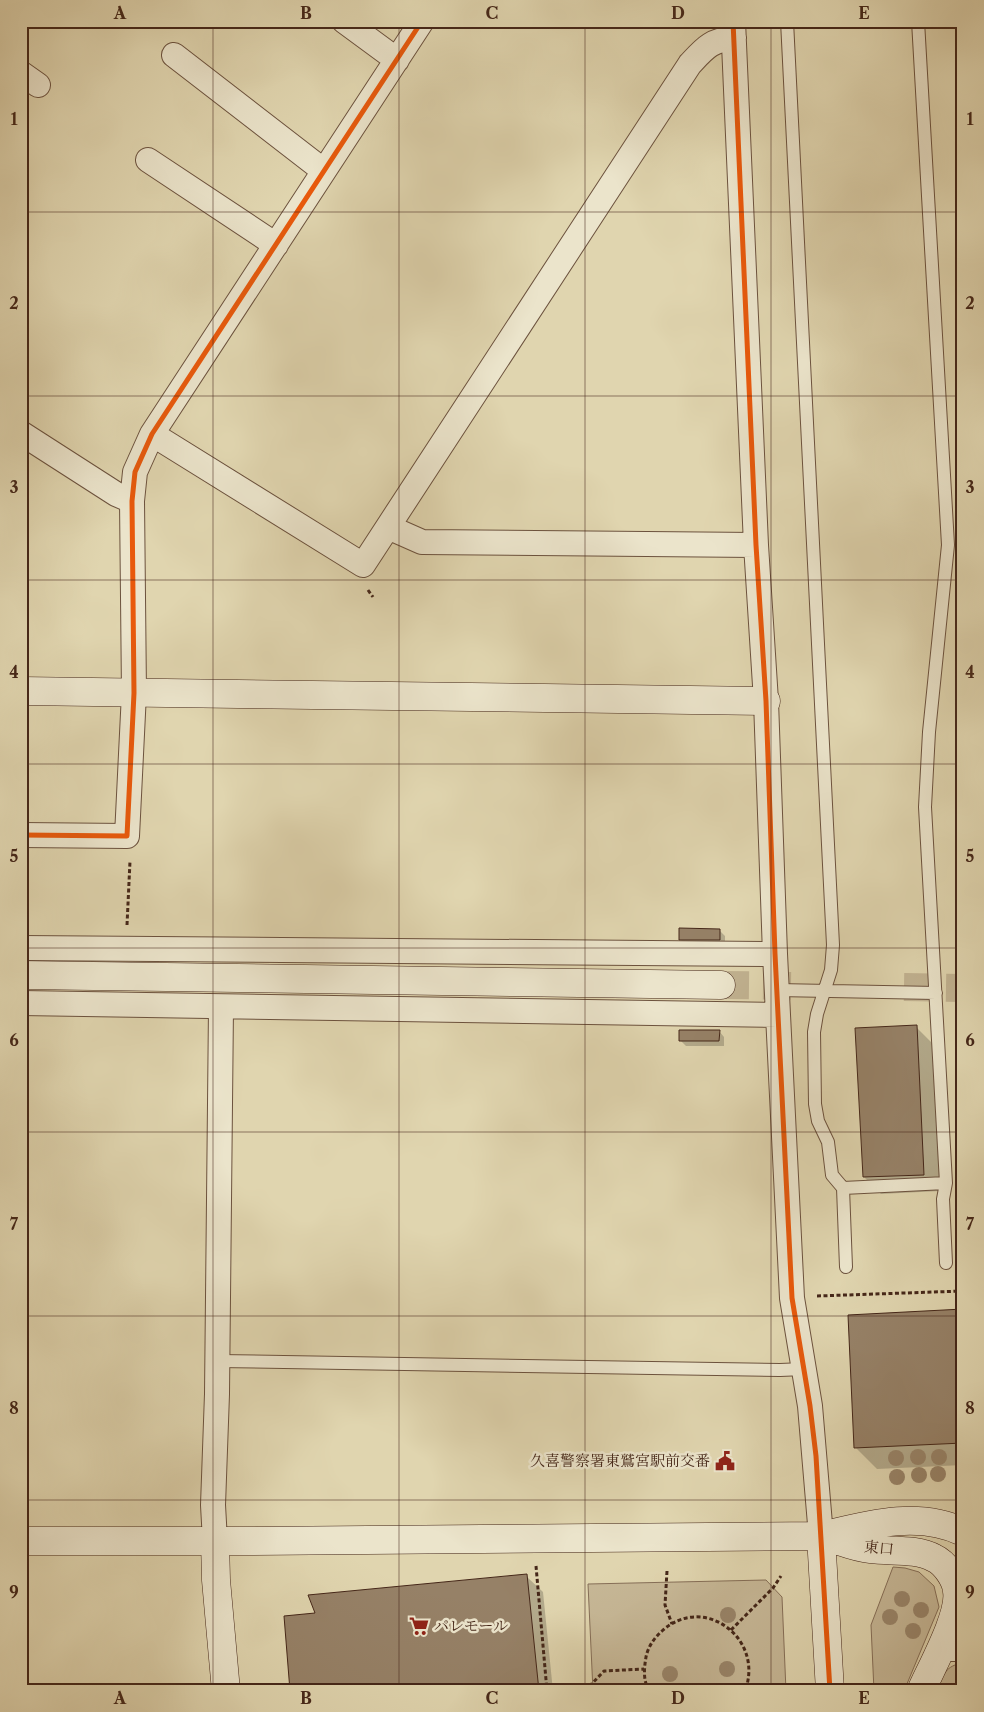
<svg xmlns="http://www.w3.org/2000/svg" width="984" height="1712" font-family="'Libre Caslon Text','Noto Serif JP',serif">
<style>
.green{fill:#c6b796;stroke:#866f58}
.shadow{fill:#0003}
.building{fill:#968167;stroke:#452719}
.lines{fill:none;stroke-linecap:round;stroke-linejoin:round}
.secondary-tunnel{stroke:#c1b291;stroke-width:28;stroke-dasharray:28 14;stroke-linecap:butt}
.lane-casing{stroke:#6c523e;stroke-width:14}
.street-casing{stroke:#6c523e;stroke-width:26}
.secondary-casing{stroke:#452719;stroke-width:29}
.path{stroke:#452719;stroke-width:3;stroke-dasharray:4 2.5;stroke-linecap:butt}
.lane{stroke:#ebe4cb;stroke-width:12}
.street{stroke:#ebe4cb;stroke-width:24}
.secondary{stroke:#ebe4cb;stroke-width:28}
.cycleway-casing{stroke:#ebe4cb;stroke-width:8}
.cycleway{stroke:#e8590c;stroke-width:5}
.tree{fill:#99856a}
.grid{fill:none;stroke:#452719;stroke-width:1;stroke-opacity:0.55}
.labels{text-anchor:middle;stroke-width:5;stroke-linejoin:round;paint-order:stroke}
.poi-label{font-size:15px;fill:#452719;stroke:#ebe4cb;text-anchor:end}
.street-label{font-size:15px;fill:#452719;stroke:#ebe4cb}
.neatline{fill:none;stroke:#452719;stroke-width:2}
.grid-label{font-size:16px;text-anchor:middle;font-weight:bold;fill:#452719}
</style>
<rect width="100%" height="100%" fill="#e0d5af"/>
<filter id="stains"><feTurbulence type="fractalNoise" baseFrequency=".004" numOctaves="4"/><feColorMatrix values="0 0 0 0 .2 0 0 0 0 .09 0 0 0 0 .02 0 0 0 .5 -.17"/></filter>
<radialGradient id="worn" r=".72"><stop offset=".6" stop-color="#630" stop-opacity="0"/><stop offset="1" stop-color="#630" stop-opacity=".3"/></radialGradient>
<!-- green -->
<path class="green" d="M893,1567l12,1 14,4 15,14 5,21 -35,84h-30l-3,-66z
M766,1580l16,17 4,94h-193l-5,-107z
M963,1663v25l-24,2c2,-15 8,-25 24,-27z"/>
<!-- shadow -->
<path class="shadow" d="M719,930l6,6v9h-39l-6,-6z
M916,1027l17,17 7,147 -59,3 -17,-17z
M719,1031l5,6v9h-38l-6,-6z
M963,1311v154l-86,4 -22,-22z
M526,1576l17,16 10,99h-261l25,-77z"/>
<!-- building -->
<path class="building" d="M679,928l41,1v11h-41z
M917,1025l7,150 -61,2 -8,-149z
M679,1030h41l-1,11h-40z
M963,1309v134l-109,5 -6,-133z
M527,1574l12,117h-249l-6,-75 31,-3 -7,-18z"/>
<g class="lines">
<!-- secondary-tunnel -->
<path class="secondary-tunnel" d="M721,985l80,1
M904,987l59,1"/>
<defs>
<path id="lane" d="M787,21l46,924 -2,25 -14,44 -3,18 1,72 3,17 10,21 4,33 11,13 3,79
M918,21l30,524 -19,187 -4,75 21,376 -3,16 3,64
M777,990l159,3
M843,1188l103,-5
M217,1361l563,9 24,-1
M939,1658l6,-3h18"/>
<path id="street" d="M344,21l53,39
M733,21l23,524 10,156 9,253 17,344 18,108 11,130
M174,55l150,116
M21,73l17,12
M148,160l128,85
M21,433l95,61 16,7
M152,434l211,131 327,-501c15,-16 21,-24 44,-26
M388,527l34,15 334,3
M21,835l106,1 7,-143 -2,-192 3,-29 17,-38 270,-413
M21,948l754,6
M21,1003l757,12
M215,1541l-2,-36 4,-111 4,-387"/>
<path id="secondary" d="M21,691l745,10
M21,975l700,10
M821,1536l9,155
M823,1536c15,4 32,12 47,13 20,3 46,-1 64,9 11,5 22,21 23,33 4,24 -26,77 -36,100
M21,1541h230l570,-5c46,-11 97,-26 142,-4
M215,1541l1,39 10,111"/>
</defs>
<!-- lane casing -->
<use href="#lane" class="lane-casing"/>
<!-- street casing -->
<use href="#street" class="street-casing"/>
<!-- secondary casing -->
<use href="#secondary" class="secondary-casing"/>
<!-- path -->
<path class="path" d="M368,590l5,7
M127,925l3,-64
M817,1296l146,-5
M536,1566l11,125
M667,1571l-2,34 7,19
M731,1630l42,-42 8,-12
M747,1685l18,6
M585,1691l19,-20 40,-2
M649,1691c-6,-11 -5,-22 -3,-34 2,-10 8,-19 16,-26 41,-38 103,7 83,60
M769,1691l25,-2"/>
<!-- lane -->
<use href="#lane" class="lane"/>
<!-- street -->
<use href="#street" class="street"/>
<!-- secondary -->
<use href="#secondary" class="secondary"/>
<defs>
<path id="cycleway" d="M733,21l23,524 10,156 9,253 17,344 18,108 6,50 14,235
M21,835l106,1 7,-143 -2,-192 3,-29 17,-38 270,-413"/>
</defs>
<!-- cycleway casing -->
<use href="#cycleway" class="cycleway-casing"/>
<!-- cycleway -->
<use href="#cycleway" class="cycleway"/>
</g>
<!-- trees -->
<g class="tree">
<circle cx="918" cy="1457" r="8"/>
<circle cx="939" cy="1457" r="8"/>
<circle cx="896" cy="1458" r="8"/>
<circle cx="938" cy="1474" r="8"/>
<circle cx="919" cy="1475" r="8"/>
<circle cx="897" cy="1477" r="8"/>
<circle cx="902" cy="1599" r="8"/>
<circle cx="921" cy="1610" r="8"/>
<circle cx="728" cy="1615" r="8"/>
<circle cx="890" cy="1617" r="8"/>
<circle cx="913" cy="1631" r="8"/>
<circle cx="727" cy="1669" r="8"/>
<circle cx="670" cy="1674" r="8"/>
</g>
<!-- grid -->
<path class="grid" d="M213,21v1670M399,21v1670M585,21v1670M771,21v1670M21,212h942M21,396h942M21,580h942M21,764h942M21,948h942M21,1132h942M21,1316h942M21,1500h942"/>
<!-- icons -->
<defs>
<symbol id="civic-bare" viewBox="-9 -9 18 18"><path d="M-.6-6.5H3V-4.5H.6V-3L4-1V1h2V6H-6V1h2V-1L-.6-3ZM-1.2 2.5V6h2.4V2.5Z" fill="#8f2418" stroke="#ebe4cb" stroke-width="2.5" paint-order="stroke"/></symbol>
<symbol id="supermarket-bare" viewBox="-9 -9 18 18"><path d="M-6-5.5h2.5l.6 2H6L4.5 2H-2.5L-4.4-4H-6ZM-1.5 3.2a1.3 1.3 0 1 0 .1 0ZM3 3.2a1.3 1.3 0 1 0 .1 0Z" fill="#8f2418" stroke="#ebe4cb" stroke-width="2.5" paint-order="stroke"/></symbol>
</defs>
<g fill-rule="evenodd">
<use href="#civic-bare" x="711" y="1447" width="28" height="28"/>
<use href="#supermarket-bare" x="405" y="1612" width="28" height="28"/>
</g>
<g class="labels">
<!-- poi labels -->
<g class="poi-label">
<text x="710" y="1466">久喜警察署東鷲宮駅前交番</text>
<text x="434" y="1631" text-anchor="start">パレモール</text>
</g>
<!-- street labels -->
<g class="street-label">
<text transform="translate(879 1548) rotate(6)" y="5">東口</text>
</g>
</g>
<!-- margin -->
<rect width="984" height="1712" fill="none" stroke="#e0d5af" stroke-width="55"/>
<rect x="28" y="28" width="928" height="1656" class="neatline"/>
<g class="grid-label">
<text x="120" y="19">A</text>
<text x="306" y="19">B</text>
<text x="492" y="19">C</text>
<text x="678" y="19">D</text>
<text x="864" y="19">E</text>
<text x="14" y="125">1</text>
<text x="970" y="125">1</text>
<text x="14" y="309">2</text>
<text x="970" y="309">2</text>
<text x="14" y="493">3</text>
<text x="970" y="493">3</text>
<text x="14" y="678">4</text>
<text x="970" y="678">4</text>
<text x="14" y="862">5</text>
<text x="970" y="862">5</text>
<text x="14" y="1046">6</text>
<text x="970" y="1046">6</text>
<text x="14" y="1230">7</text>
<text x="970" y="1230">7</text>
<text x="14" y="1414">8</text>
<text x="970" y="1414">8</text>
<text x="14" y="1598">9</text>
<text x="970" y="1598">9</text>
<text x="120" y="1704">A</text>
<text x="306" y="1704">B</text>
<text x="492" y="1704">C</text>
<text x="678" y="1704">D</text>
<text x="864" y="1704">E</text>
</g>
<rect width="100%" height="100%" filter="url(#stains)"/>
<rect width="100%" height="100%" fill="url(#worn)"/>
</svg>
